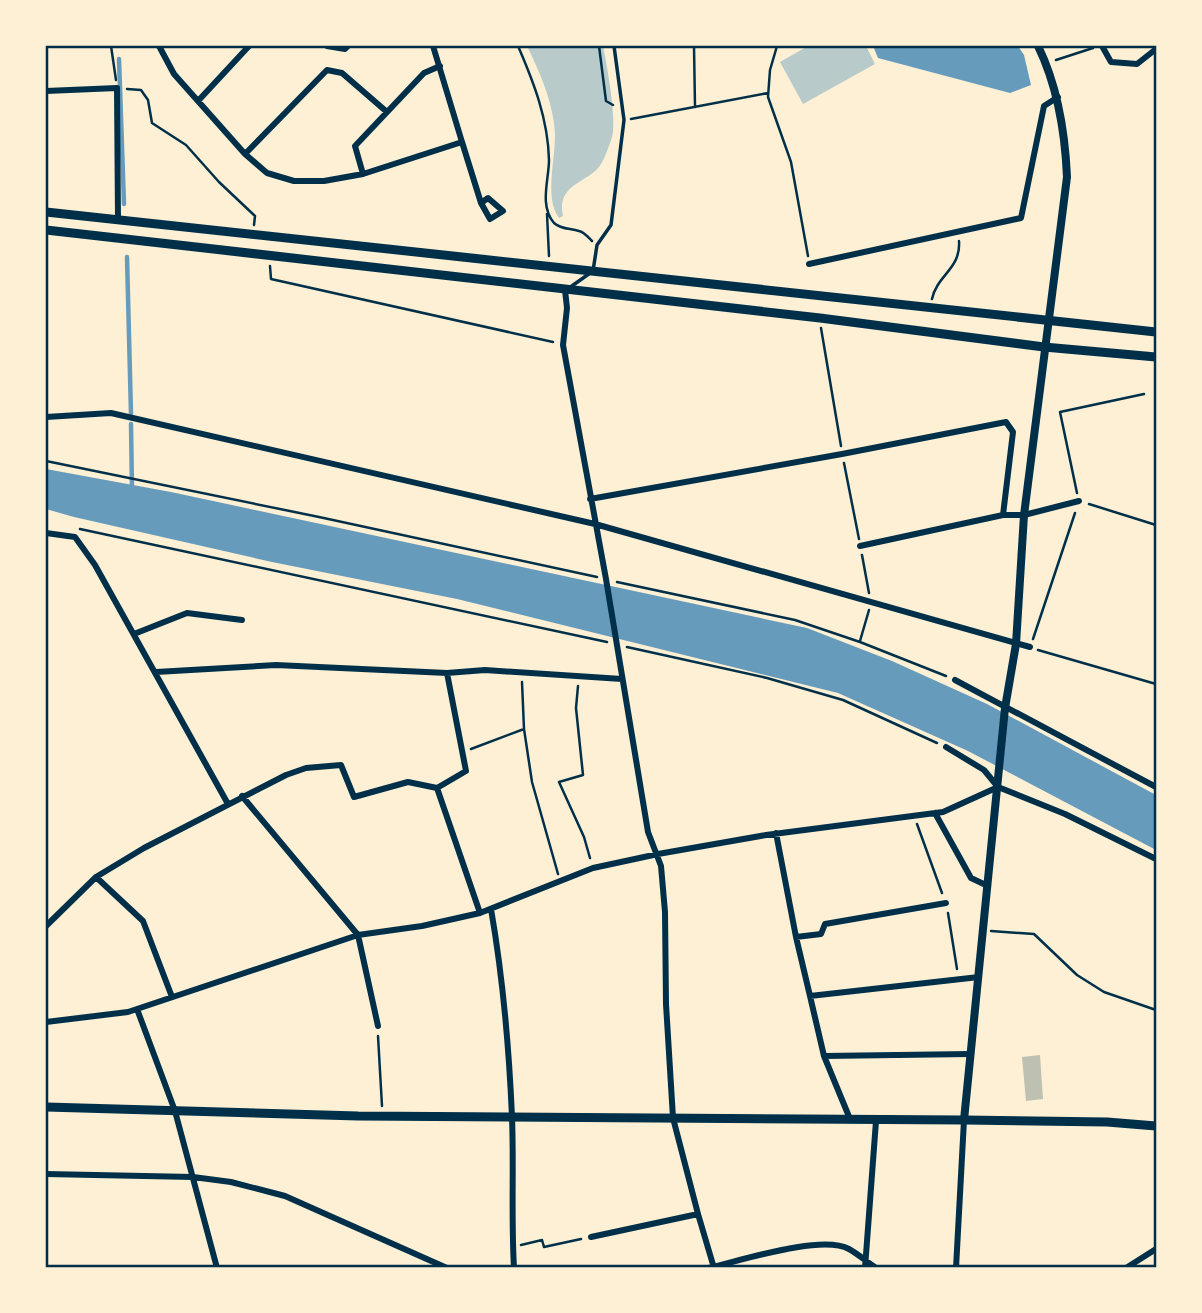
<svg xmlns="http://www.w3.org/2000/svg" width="1202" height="1313" font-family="'DM Sans',sans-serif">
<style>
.green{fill:#b9caca}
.water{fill:#669bbc}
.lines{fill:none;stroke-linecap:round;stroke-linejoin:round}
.stream{stroke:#669bbc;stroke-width:4.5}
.building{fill:#bec0b2}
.path{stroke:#003049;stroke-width:2.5}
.service{stroke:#003049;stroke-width:3.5}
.minor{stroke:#003049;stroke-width:6}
.tertiary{stroke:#003049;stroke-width:8}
.secondary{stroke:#003049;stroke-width:9}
.neatline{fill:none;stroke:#003049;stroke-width:2.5}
</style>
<rect width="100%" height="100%" fill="#fdf0d5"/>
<!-- green -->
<path class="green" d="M527,46h76c4,19 14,74 9,91 -3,9 -8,24 -13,30 -13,16 -43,18 -36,49l-4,2c-17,-23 0,-66 -5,-95 -4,-28 -15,-52 -27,-77z
M808,46h58l9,18 -72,40 -23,-42z"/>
<!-- water -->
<path class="water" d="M873,46h145l6,9 7,30 -21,8 -132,-35z
M46,469l125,23 636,136 85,33 95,43 169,91v55l-188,-99 -130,-58 -381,-94 -185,-37 -198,-45 -28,-8z"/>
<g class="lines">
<!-- stream -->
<path class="stream" d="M119,59l5,145
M127,257l4,157
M131,424l1,66"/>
</g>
<!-- building -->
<path class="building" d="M1040,1055l3,44 -17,2 -4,-44z"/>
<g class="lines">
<!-- path -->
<path class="path" d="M111,46l5,34
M518,46c16,37 30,73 31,114 0,19 -10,46 5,63 8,7 16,5 25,8 5,1 9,6 13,10
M599,46l7,55 7,4
M694,46l1,61
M777,46l-7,24 -2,27 23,65 17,94
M1056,60l37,-12
M127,89l14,1 7,10 4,23 34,22 33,37 36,34 -1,9
M631,119l137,-26
M547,214l2,42
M270,266l1,13 282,63
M932,299c5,-24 29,-30 27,-58
M821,328l20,118
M46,461l273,56 278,60
M844,463l15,76
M1077,493l-17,-81 84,-18
M1089,504l67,21
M80,529l527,113
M862,555l7,38
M617,582l178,38 65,22 86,34
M1033,639l42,-126
M860,641l9,-31
M627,647l140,31 76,22 94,43
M1038,650l118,34
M522,682l2,47 8,53 26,92
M578,686l-2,22 7,67 -24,7 25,55 6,21
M471,749l53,-20
M917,824l25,69
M948,913l9,56
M991,931l43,3 43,41 27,17 52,18
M378,1036l4,70
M521,1245l21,-5 2,7 37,-8"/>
<!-- service -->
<path class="service" d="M569,288l24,-17 4,-26 14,-20 13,-105 -10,-74"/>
<!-- minor -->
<path class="minor" d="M159,46l15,28 71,80 22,19 27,8h30l39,-7 99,-32 -29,-96
M327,46l18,3 3,-3
M1102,46l9,16 26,2 19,-15
M46,91l71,-3 1,132
M198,101l51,-55
M462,142l19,61 9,16 13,-8 -15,-13 -7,5
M245,154l82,-84 15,3 45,39
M363,174l-8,-28 69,-73 16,-7
M809,264l212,-46 23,-112 14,-9
M565,290l2,18 -4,37 43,234 42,253 13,34 4,46 1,92 7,114 25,96 16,54
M46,417l65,-4 484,111 435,123
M590,499l252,-45 164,-32 7,10 -10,83
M46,533l29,4 20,28 133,239
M860,546l143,-31h21l55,-14
M134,634l53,-21 55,7
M156,672l120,-7 171,8 38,-3 137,9
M955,680l201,107
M946,747l38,23 14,17 67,27 91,45
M437,788l29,-17 -19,-98
M242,796l116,139 20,91
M935,813l36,65 17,8
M776,833l20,104
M96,877l47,44 29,76
M946,903l-121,21 -4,10 -25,3 14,59 169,-19
M491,909c12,69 18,138 21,208 2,50 -1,100 2,151
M46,926l50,-49 48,-29 142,-73 20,-7 35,-3 13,32 54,-15 29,6 43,125
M810,996l14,60 146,-2
M137,1009l38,102 42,157
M46,1022l82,-10 230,-77 64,-9 58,-13 113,-45 65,-14 108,-19 177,-23 55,-25
M824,1056l26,63
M46,1174l147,3 38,5 54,14 162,72
M591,1237l107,-23
M708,1268c32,-7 113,-34 141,-19 9,5 18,13 27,19
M865,1268l11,-147
M956,1268l8,-148
M1126,1268l30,-19"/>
<!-- tertiary -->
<path class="tertiary" d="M964,1120l41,-412 11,-64 8,-129 43,-338c-2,-46 -9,-90 -29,-131"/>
<!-- secondary -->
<path class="secondary" d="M46,212c370,42 740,82 1110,120
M46,230l774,88 224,29 112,10
M46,1107l312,9 606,4 143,2 49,4"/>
</g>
<!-- border -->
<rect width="1202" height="1313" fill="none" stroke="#fdf0d5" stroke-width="94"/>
<rect x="47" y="47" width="1108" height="1219" class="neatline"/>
</svg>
